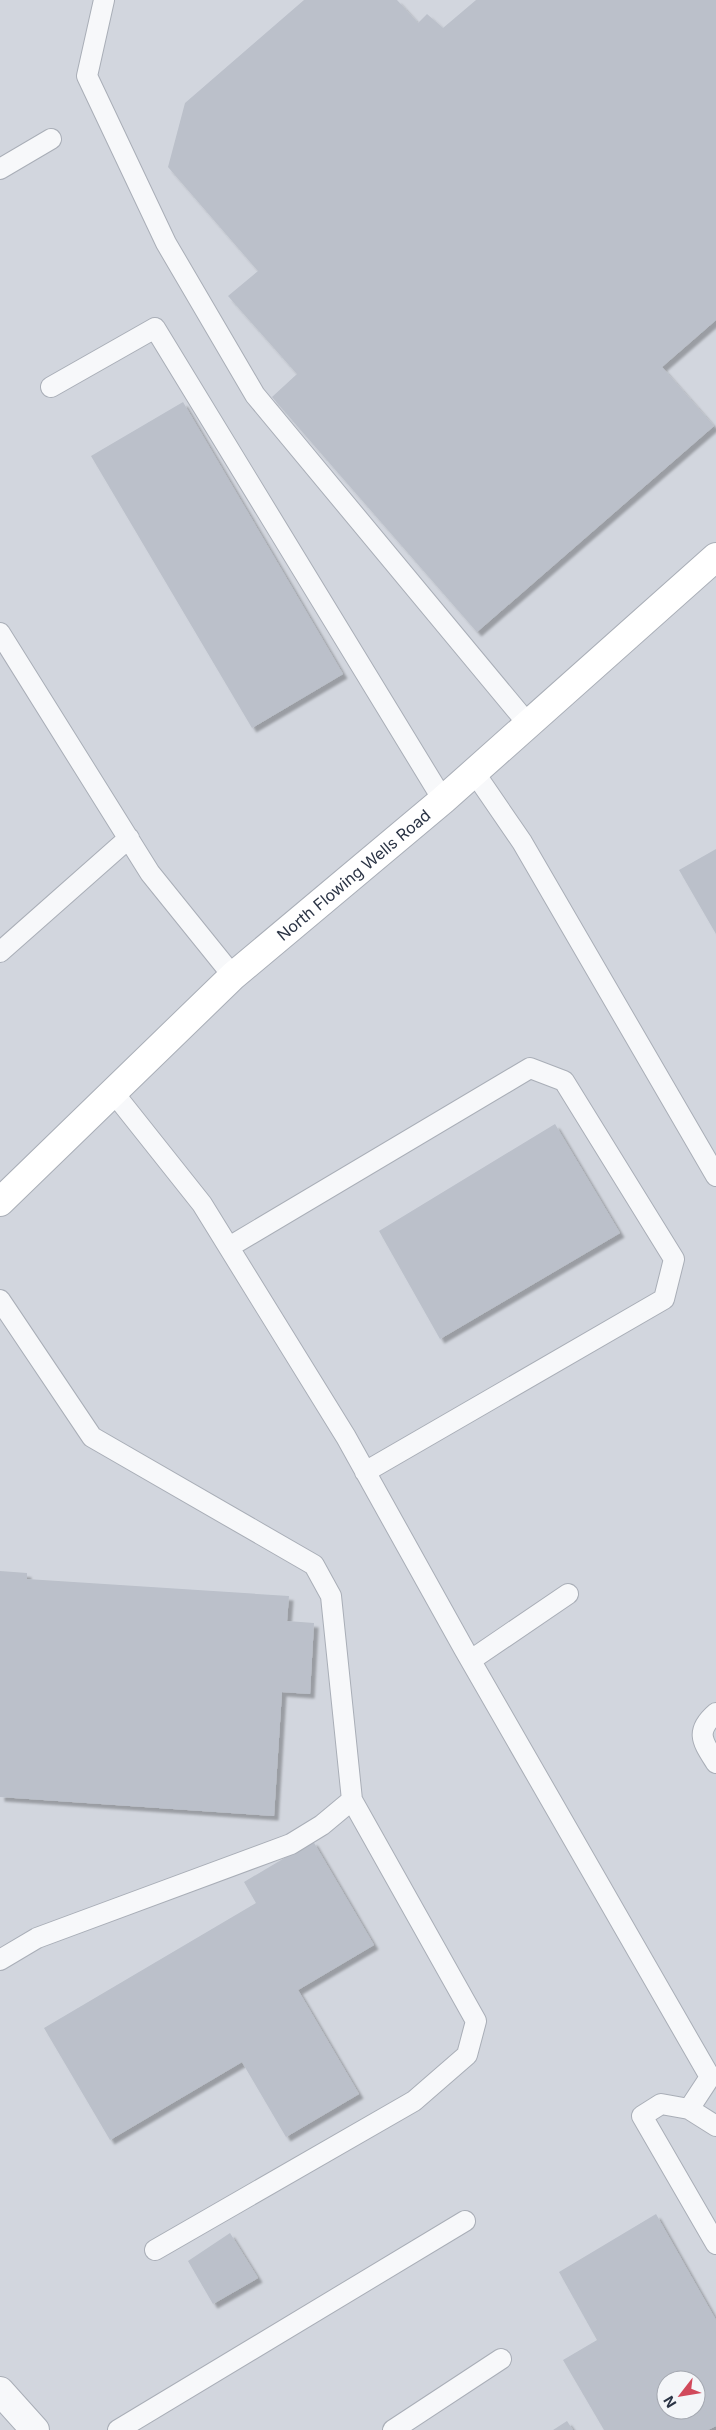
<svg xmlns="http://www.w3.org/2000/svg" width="716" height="2430" font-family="Inter,sans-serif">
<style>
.built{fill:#d2d6de;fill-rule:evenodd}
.building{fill:#bbc0ca;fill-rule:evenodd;filter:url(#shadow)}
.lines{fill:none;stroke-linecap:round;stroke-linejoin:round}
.lane-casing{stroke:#a9aeb7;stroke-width:22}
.street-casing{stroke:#a9aeb7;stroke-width:30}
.secondary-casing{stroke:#a9aeb7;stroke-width:30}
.lane{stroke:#f7f8fa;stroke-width:20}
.street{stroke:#f7f8fa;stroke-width:28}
.secondary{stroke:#fff;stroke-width:28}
.labels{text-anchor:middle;stroke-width:4;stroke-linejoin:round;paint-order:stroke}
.street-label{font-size:16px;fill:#2b3445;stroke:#f4f6f9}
</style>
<defs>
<filter id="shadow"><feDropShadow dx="4.5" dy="4.5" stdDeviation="1" flood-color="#0004"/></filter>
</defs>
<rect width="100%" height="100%" fill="#e4e7ec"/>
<!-- built -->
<path class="built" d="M0,0h716v2430h-716zM666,2380h30v30h-30z"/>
<!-- building -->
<path class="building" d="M304,0h93l21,23 9,-9 16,14 33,-28h240v320l-54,47 52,59 -237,206 -205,-235 25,-23 -69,-78 30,-25 -90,-104 17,-64z
M183,402l160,272 -91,54 -161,-272z
M716,849v85l-37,-64z
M555,1124l65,109 -180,106 -61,-108z
M0,1571l27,2v6l262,17 -2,25 27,2 -4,71 -28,-2 -8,124 -274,-19z
M313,1841l61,104 -76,45 61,104 -73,43 -44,-75 -132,78 -66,-112 212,-125 -12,-21z
M656,2214l60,106v106l-8,4h-104l-41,-70 34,-20 -38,-68zM666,2380h30v30h-30z
M230,2233l28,45 -45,26 -25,-43z
M567,2421l6,9h-20z"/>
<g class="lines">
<defs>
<path id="lane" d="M104,0l-17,76 79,167 89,152 273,329
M0,169l51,-30
M51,387l104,-59 288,472
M0,633l150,240 83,103
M474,772l48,70 194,334
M0,952l129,-114
M113,1092l89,112 144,233 118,212 246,428 -21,32
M229,1247l301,-179 34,13 110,178 -10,40 -299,173
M0,1300l92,137 222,128 17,31 21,204 -30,25 -31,19 -254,94 -37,22
M471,1660l97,-66
M716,1713c-22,19 -13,29 0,50
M716,2126l-27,-17 -28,-5 -19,12 74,128
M155,2250l259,-149 53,-46 9,-34 -124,-221
M118,2430l347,-209
M393,2430l108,-71"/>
<path id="street" d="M0,2391l35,39"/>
<g id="secondary">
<path id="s1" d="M0,1202l233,-226 210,-176 273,-243"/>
</g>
</defs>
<!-- lane casing -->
<use href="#lane" class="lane-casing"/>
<!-- street casing -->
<use href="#street" class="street-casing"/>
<!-- secondary casing -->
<use href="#secondary" class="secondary-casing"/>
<!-- lane -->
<use href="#lane" class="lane"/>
<!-- street -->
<use href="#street" class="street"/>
<!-- secondary -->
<use href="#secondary" class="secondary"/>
</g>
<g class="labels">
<!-- street labels -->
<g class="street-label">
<text dy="6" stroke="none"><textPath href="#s1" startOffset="482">North Flowing Wells Road</textPath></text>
</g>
</g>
<!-- north arrow -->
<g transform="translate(681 2395) rotate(239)"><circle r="24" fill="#f4f6f9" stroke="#a4a8b1"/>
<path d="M0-4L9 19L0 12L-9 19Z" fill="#d1495b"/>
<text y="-8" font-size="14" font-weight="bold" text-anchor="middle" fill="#2b3445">N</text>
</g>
</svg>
